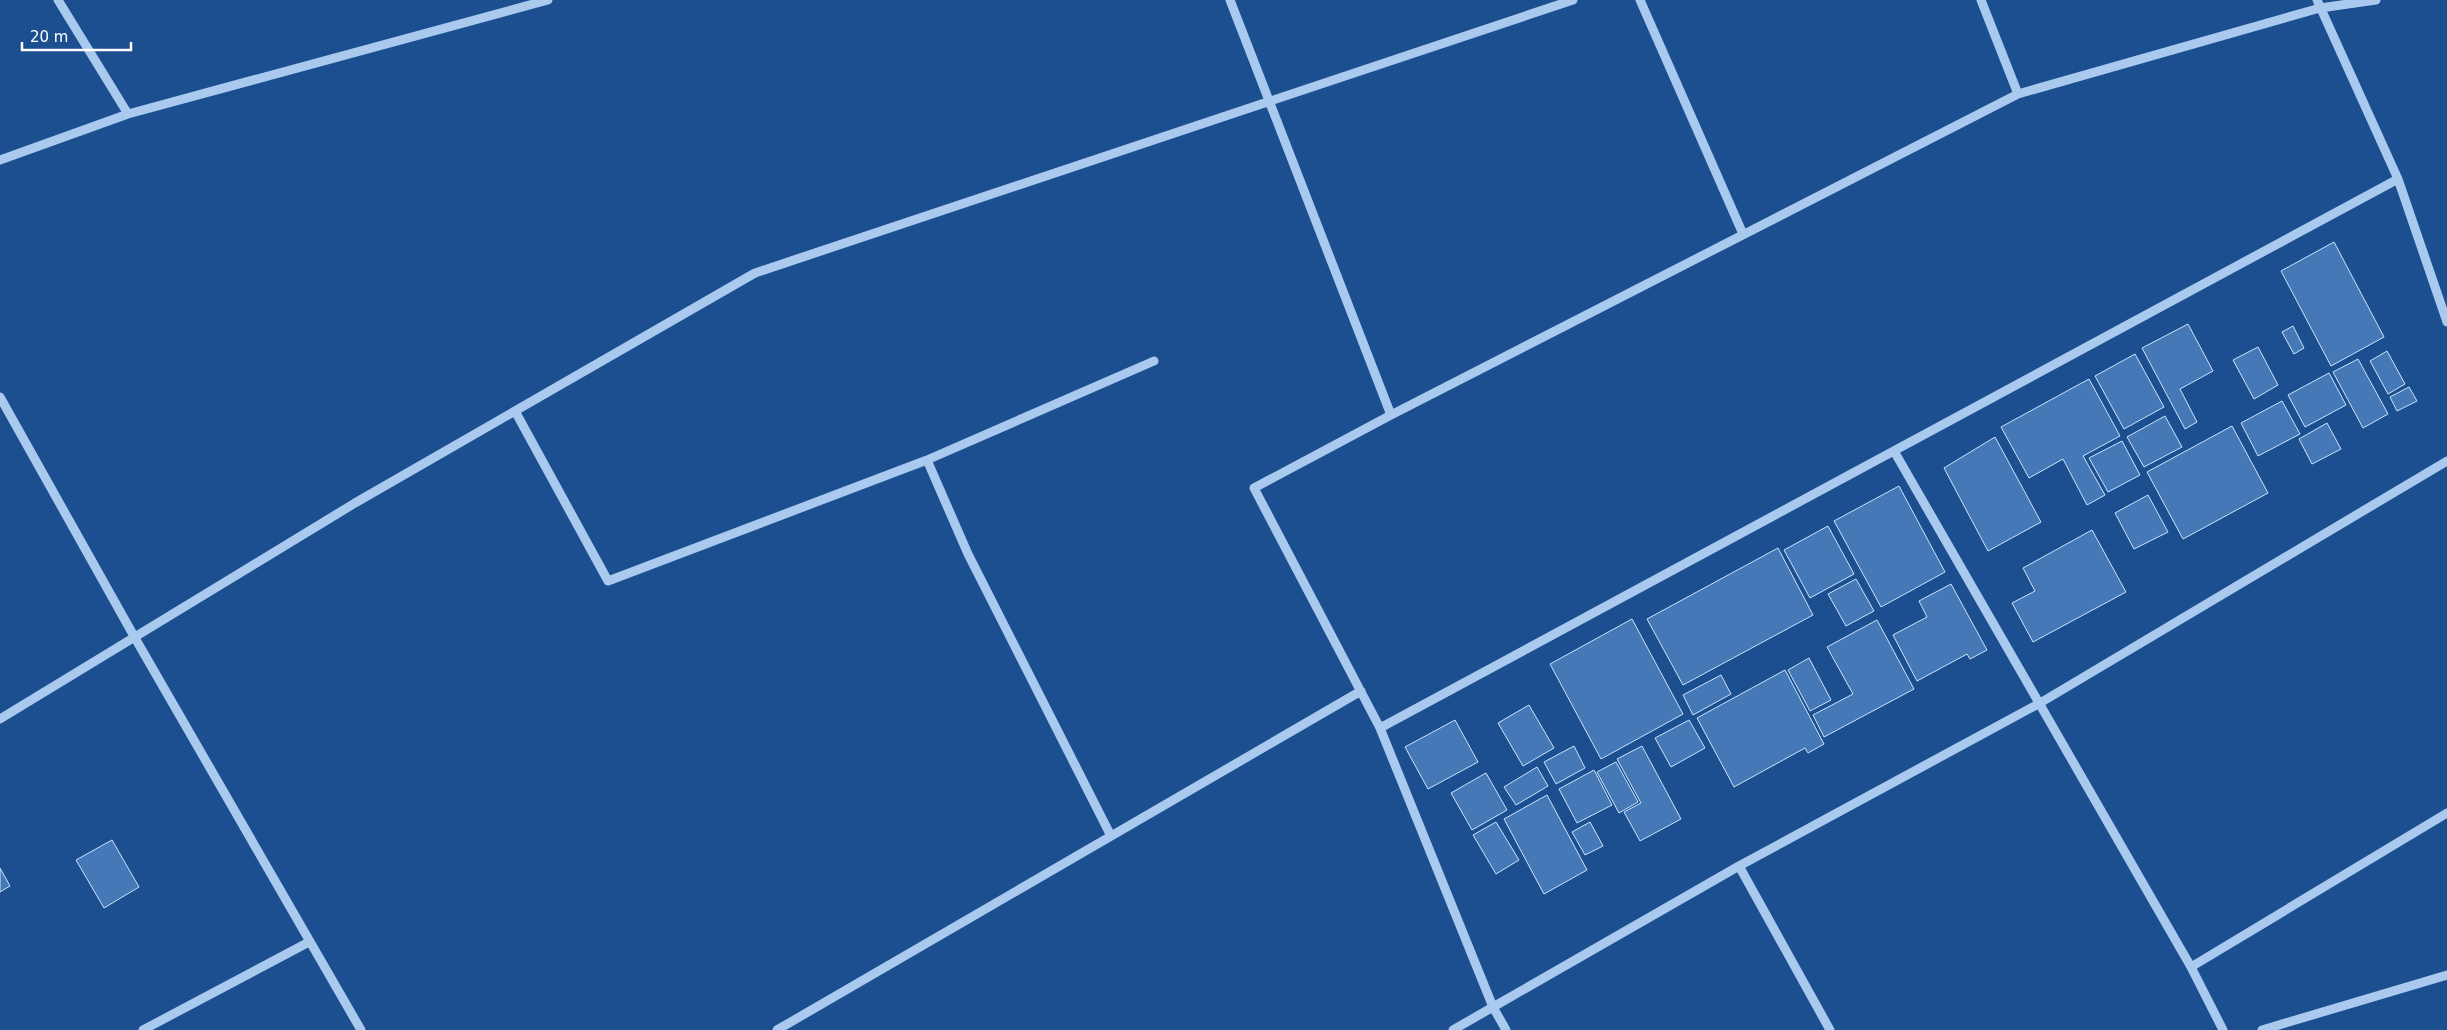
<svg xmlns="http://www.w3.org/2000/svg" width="2447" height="1030" font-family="'DejaVu Sans',sans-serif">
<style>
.building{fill:#4478b7;stroke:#cfe3fa}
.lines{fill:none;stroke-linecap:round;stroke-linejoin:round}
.minor{stroke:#a9c9ee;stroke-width:9}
</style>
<rect width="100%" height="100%" fill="#1b4f8f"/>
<!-- building -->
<path class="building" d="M2334,242l50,95 -53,29 -50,-95z
M2188,324l25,47 -33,18 17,33 -12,7 -43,-81z
M2293,326l11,22 -10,6 -12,-22z
M2258,347l20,38 -24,14 -21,-39z
M2387,351l18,33 -17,10 -18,-33z
M2135,354l29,53 -40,22 -29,-53z
M2358,359l30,55 -25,14 -30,-56z
M2329,373l17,32 -41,22 -17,-32z
M2089,379l31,57 -37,20 22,39 -18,10 -24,-46 -34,19 -28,-51z
M2409,387l8,14 -20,10 -7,-14z
M2282,401l18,33 -42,22 -17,-33z
M2165,416l17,31 -38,20 -17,-30z
M2327,423l14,26 -29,15 -13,-25z
M2232,426l36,67 -85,46 -36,-67z
M1995,437l46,85 -53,29 -44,-83z
M2122,441l18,34 -32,17 -19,-34z
M1899,486l46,86 -64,35 -47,-86z
M2148,495l20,37 -34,17 -19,-36z
M1828,526l26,48 -44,24 -26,-48z
M2092,530l34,62 -93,50 -21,-39 23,-12 -12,-23z
M1778,548l35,67 -130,70 -36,-66z
M1856,579l18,32 -28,15 -18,-32z
M1951,584l36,66 -17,9 -3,-5 -50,27 -24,-46 34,-18 -8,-16z
M1632,619l51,95 -82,45 -51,-95z
M1877,620l37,69 -90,48 -11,-22 40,-21 -26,-47z
M1809,658l22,42 -21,11 -22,-41z
M1785,670l39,74 -16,9 -3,-5 -71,39 -37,-69z
M1721,675l10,19 -38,21 -10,-20z
M1529,705l25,43 -31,18 -25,-43z
M1455,720l23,42 -50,27 -23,-42z
M1689,720l16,28 -34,19 -16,-29z
M1574,746l11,22 -29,16 -12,-22z
M1642,746l39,73 -41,22 -16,-29 17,-9 -24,-44z
M1616,762l22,40 -19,11 -22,-41z
M1537,767l11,19 -32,19 -12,-18z
M1594,770l18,35 -35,18 -18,-34z
M1486,773l21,37 -35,20 -21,-37z
M1547,795l40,75 -43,24 -40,-75z
M1496,822l23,38 -23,14 -23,-39z
M1590,822l13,24 -18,9 -13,-23z
M112,840l27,47 -35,21 -28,-48z
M0,868l10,18 -10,6z"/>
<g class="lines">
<!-- minor -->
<path class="minor" d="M58,0l70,114
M1230,0l161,415
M1640,0l103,234
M1981,0l37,94
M2317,0l81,179 49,143
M2376,0l-56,8 -302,86 -627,321 -137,73 126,240 113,279 246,-141 301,-163 407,-242
M0,160l128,-46 420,-114
M0,397l135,241 226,392
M515,411l93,170 319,-121 227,-99
M1894,451l297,516 256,-154
M927,460l41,94 143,282
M0,719l355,-216 400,-230 818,-273
M1380,728l1018,-549
M1739,866l91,164
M2191,967l32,63
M143,1030l166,-88
M777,1030l584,-339
M1453,1030l40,-23 13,23
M2262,1030l185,-55"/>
</g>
<!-- scale -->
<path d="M22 42v8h109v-8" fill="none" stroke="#ffffff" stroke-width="2.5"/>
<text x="30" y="42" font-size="15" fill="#ffffff" stroke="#1b4f8f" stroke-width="4" paint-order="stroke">20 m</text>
</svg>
